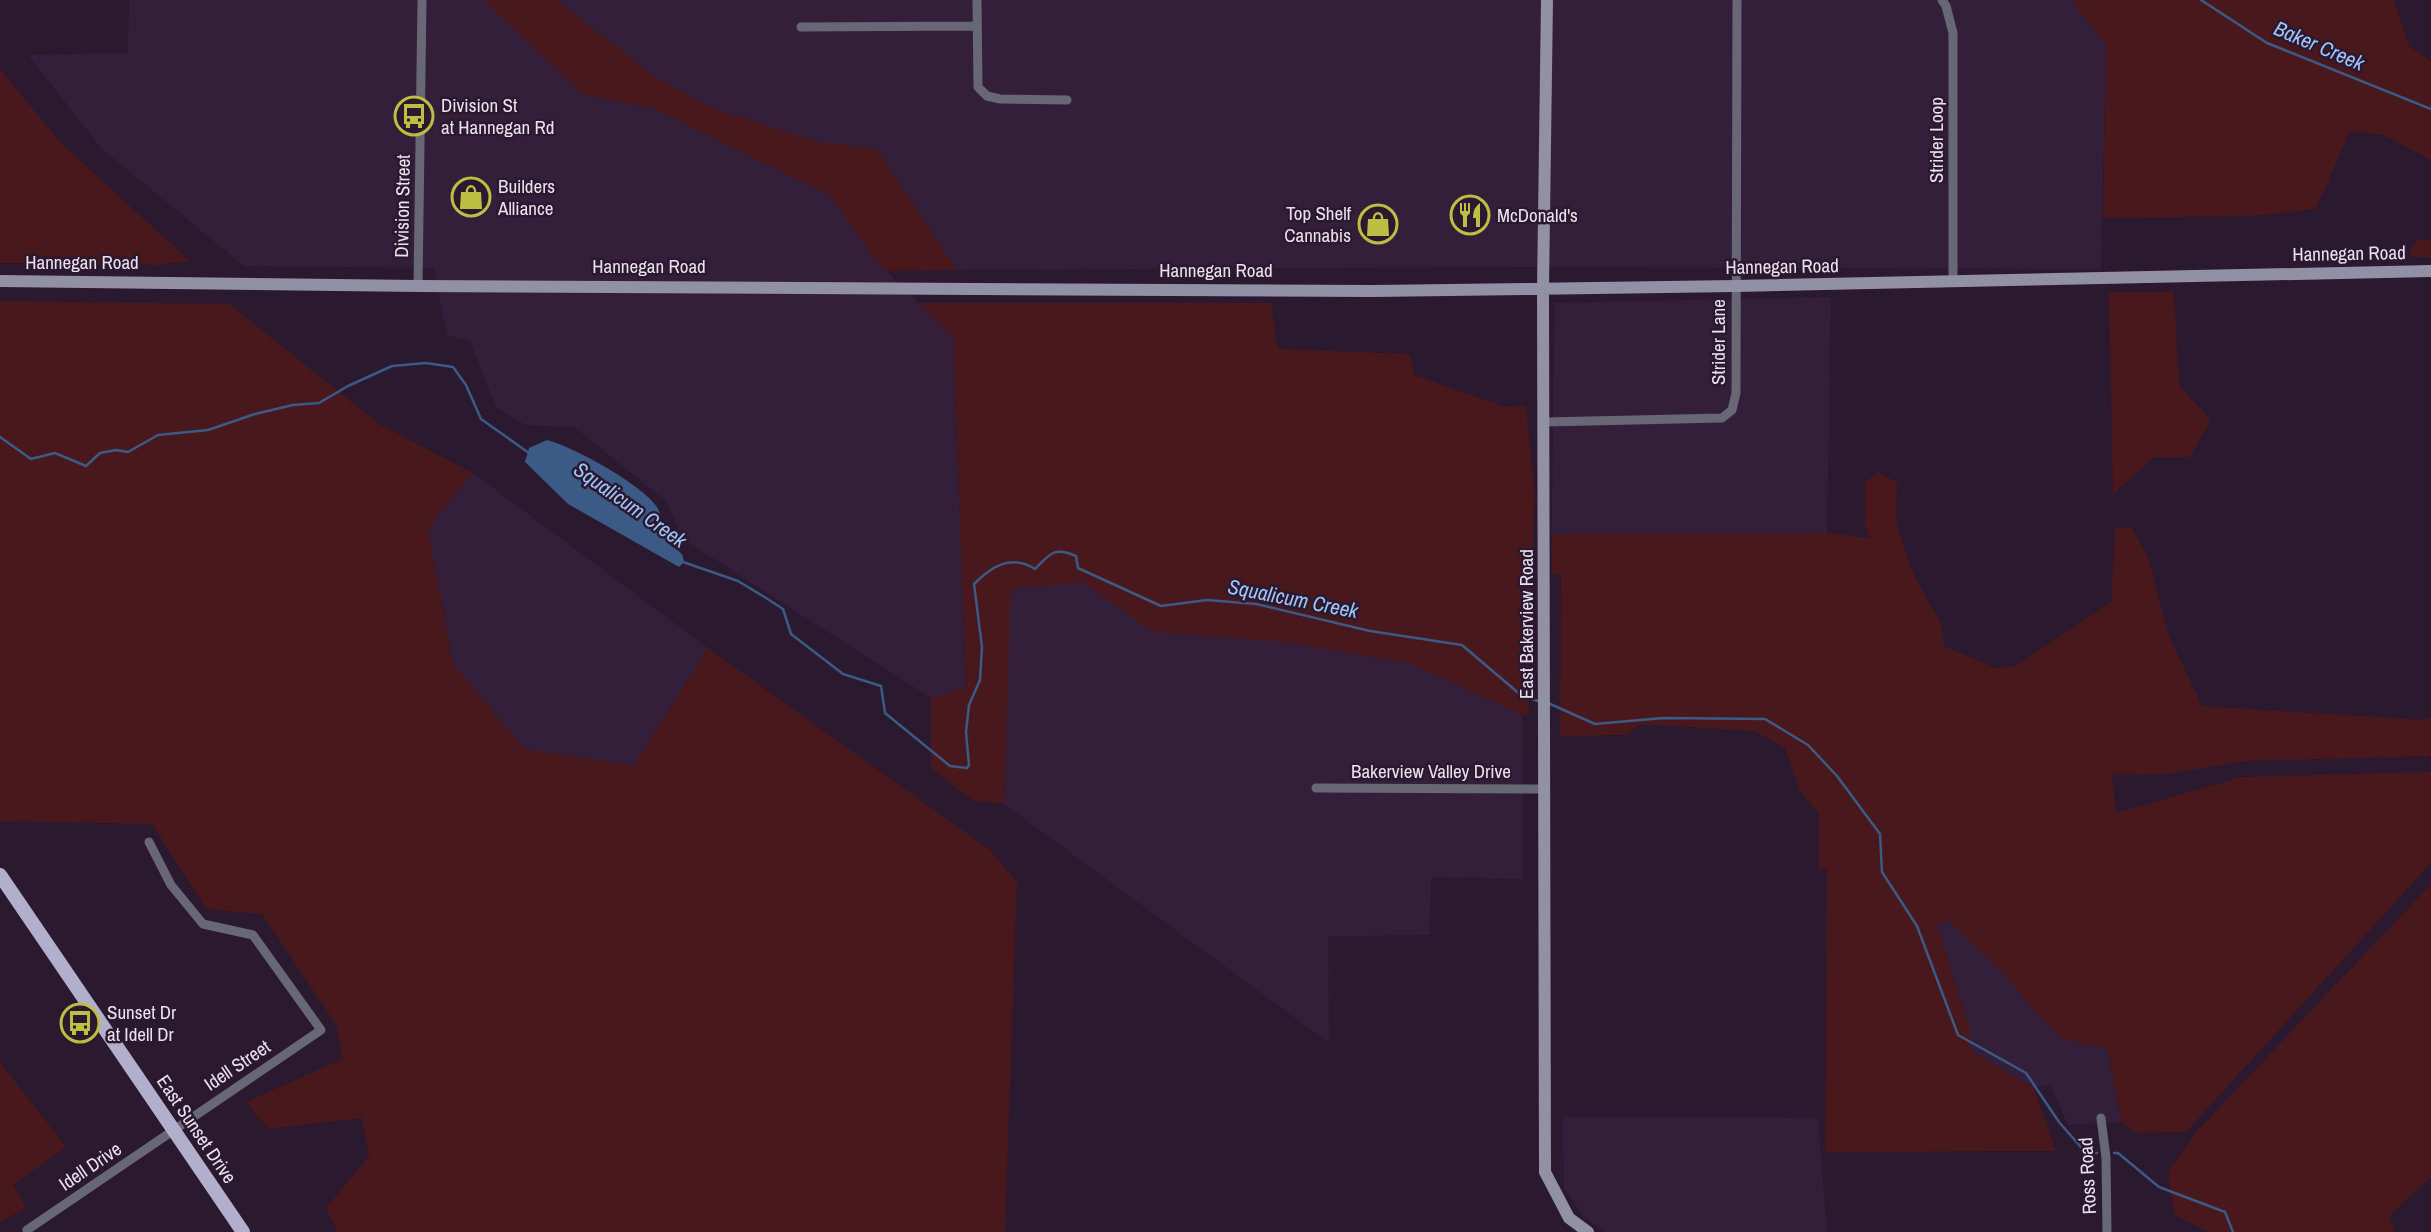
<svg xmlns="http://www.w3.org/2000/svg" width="2431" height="1232" font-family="'Archivo Narrow',sans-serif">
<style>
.built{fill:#341f3b}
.green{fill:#48181c}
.water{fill:#3c5a86}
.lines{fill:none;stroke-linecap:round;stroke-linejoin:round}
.stream{stroke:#3c5a86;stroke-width:2.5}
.street{stroke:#686775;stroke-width:9}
.secondary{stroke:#9190a5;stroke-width:12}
.primary{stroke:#b1afcb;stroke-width:14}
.labels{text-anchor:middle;stroke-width:5;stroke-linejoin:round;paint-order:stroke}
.poi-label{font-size:19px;fill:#ebe0ef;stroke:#2a192f;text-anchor:start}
.street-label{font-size:19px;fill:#ebe0ef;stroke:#2a192f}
.water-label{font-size:21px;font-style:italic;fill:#9ec4fb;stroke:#2a192f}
</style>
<rect width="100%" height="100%" fill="#2a192f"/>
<!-- built -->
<path class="built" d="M129,0h355l98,94 73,15 176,87 42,62 80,79 13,350 -35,11 -248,-159 -17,-38 -92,-74 -49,-2 -29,-18 -26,-66 -23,-6 -13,-67 -190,-2 -143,-118 -73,-93 100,-2z
M556,0h1516l34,45 -5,224 -575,-2 -569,3 -80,-121 -59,-7 -108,-34 -54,-31z
M1831,297l-4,236 -275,1 2,-231z
M473,473l235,175 -75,118 -108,-17 -72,-85 -25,-136z
M1083,582l70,50 133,10 126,22 110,51 1,164 -92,-2 -1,58 -102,1 1,107 -325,-239 6,-215z
M1948,920l59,57 30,37 25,25 45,9 14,74 -53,3 -18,-41 -16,4 -64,-37v-23l-33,-103z
M1563,1117l255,1 9,114h-221l-21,-14 -21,-31z"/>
<!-- green -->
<path class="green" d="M484,0h72l100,77 54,30 108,35 59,7 80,121 -71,1 -13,-13 -42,-62 -176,-87 -73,-15z
M2072,0h322l15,46 22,15v99l-48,-25 -33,-4 -34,78 -62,7 -151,2 3,-173z
M0,69l61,74 129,118 -31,4 -159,-2z
M2418,240h13v17h-20v-10z
M2109,292h65l5,93 32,35 -21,37h-36l-41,38z
M0,301l229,3 150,120 94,49 -45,55 25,136 72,85 108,17 75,-118 282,202 27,32 -12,350h-667l-12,-24 43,-52 -7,-38 -94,11 -22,-27 96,-43 -5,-33 -75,-112 -56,-5 -54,-85 -152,-3z
M918,303h353l7,46 132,5 4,21 91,32 21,-2 9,92 -7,140 1,78h-7l-110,-51 -126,-22 -133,-10 -70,-50 -72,7 -7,215 -32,-4 -41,-32v-70l35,-11 -13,-349z
M1878,472l19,10 -1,39 14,46 31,57 3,22 52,22 19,-2 96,-64 4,-73 16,-3 18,34 19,73 34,73 222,14 7,-3v39l-186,5 -79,13 -54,1 4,38 125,-36 190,-5v91l-245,269 -51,1 -14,-11 -14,-74 -45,-9 -25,-25 -30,-37 -59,-57 -11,5 33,103v23l64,37 22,63 -231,1 2,-283h-8v-55l-19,-23 -15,-43 -31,-17 -114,-7 -13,11 -67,1 1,-162h-9v-40l275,-1 42,5 -4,-16v-40z
M2431,884v293l-41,38 4,17h-185l-34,-17 -7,-43 28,-40z
M0,1062l66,85 -53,38 13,23 -26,14z"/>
<!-- water -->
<path class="water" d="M547,440c25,6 96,45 110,67 7,11 3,25 11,36 7,8 15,6 16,19l-5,5 -111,-63 -43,-42 4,-14z"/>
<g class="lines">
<!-- stream -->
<path class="stream" d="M2201,0l66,43 164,66
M0,437l31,22 24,-6 31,13 14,-13 16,-3 12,2 30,-17 50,-5 47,-16 38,-9 26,-2 29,-17 44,-20 34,-3 27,4 13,18 15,34 48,34
M683,562l55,19 28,17 17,11 8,25 52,40 38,12 4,27 65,53 17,2 2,-3 -3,-33 3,-27 11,-25 2,-33 -8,-63c18,-18 37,-30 61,-15 15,-15 19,-23 41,-13l2,12 83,38 46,-6 49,4 114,27 92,14 60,51 16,5
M1548,703l47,21 68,-6 102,1 43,26 29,31 43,58 2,38 35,54 41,109 68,38 33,49 27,31h11
M2114,1153h4l41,34 66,25 8,20"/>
<!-- street -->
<path class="street" d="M977,0l1,87 9,9 13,3 67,1
M1942,0l4,6 7,27v248
M801,27l176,-1
M418,286l4,-286
M1545,422l177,-4 10,-8 4,-17 1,-393
M1316,788l229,1
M2101,1118l5,40 1,74
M28,1232l-1,-2 294,-200 -68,-95 -50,-11 -32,-39 -22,-43"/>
<!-- secondary -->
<path class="secondary" d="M1547,0l-4,289 2,883 24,46 19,14
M0,281l418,5 955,5 363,-5 695,-15"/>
<!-- primary -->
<path class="primary" d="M0,875l243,357"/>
</g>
<!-- icons -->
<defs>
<symbol id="bus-ring" viewBox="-11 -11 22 22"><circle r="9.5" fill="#2a192f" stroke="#bebe42" stroke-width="1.5"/><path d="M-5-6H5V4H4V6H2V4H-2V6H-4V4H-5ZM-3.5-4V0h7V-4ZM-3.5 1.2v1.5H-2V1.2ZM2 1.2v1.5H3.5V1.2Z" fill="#bebe42"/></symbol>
<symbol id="shop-ring" viewBox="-11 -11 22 22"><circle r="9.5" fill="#2a192f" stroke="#bebe42" stroke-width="1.5"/><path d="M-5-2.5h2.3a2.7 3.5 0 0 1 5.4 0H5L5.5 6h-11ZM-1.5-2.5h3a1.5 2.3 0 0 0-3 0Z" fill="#bebe42"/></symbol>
<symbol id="restaurant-ring" viewBox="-11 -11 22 22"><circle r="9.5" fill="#2a192f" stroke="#bebe42" stroke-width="1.5"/><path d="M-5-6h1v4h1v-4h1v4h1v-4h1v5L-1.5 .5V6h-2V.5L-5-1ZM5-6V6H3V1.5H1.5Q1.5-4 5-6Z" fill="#bebe42"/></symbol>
</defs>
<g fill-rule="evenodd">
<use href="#bus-ring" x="392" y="94" width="44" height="44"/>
<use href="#shop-ring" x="449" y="175" width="44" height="44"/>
<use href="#restaurant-ring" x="1448" y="193" width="44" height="44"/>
<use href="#shop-ring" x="1356" y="202" width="44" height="44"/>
<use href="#bus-ring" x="58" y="1001" width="44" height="44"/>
</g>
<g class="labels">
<!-- poi labels -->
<g class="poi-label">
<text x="441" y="112">Division St<tspan x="441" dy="22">at Hannegan Rd</tspan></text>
<text x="498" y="193">Builders<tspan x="498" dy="22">Alliance</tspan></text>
<text x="1351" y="220" text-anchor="end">Top Shelf<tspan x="1351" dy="22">Cannabis</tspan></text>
<text x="1497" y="222">McDonald's</text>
<text x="107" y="1019">Sunset Dr<tspan x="107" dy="22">at Idell Dr</tspan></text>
</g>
<!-- street labels -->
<g class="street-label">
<text transform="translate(1936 140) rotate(-90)" y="7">Strider Loop</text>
<text transform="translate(402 206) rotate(-89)" y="7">Division Street</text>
<text transform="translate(2349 253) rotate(-1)" y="7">Hannegan Road</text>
<text x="82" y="269">Hannegan Road</text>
<text x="649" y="273">Hannegan Road</text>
<text transform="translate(1782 266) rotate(-1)" y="7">Hannegan Road</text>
<text x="1216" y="277">Hannegan Road</text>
<text transform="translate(1718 342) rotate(-90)" y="7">Strider Lane</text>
<text transform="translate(1526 624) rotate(-90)" y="7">East Bakerview Road</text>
<text x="1431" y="778">Bakerview Valley Drive</text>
<text transform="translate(237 1065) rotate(-34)" y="7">Idell Street</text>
<text transform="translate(197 1129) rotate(56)" y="7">East Sunset Drive</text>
<text transform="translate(90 1166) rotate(-34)" y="7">Idell Drive</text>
<text transform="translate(2087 1176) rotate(-93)" y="7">Ross Road</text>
</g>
<!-- water labels -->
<g class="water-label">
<text transform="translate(2319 46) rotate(23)" y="7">Baker Creek</text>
<text transform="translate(630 505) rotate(35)" y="7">Squalicum Creek</text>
<text transform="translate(1293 599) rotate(11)" y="7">Squalicum Creek</text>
</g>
</g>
</svg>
